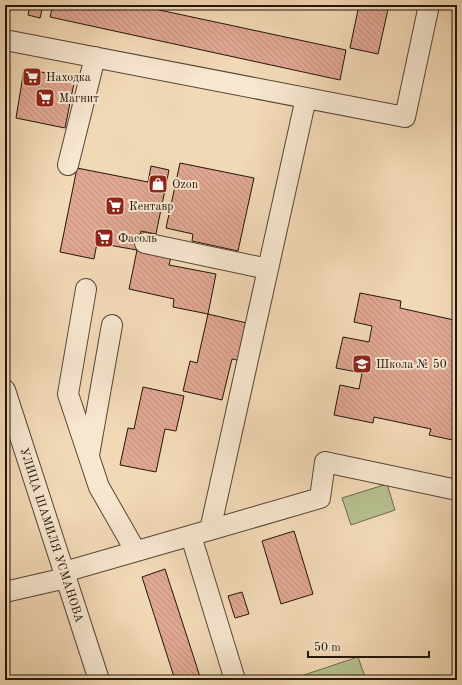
<svg xmlns="http://www.w3.org/2000/svg" width="462" height="685" font-family="'Old Standard TT',serif">
<style>
.park{fill:#b7c090;stroke:#6d6a4c}
.building{fill:url(#building-back-hatch);stroke:#231508}
.lines{fill:none;stroke-linecap:round;stroke-linejoin:round}
.minor-casing{stroke:#574634;stroke-width:22}
.minor{stroke:#f7e6d0;stroke-width:20}
.labels{text-anchor:middle;stroke-width:4;stroke-linejoin:round;paint-order:stroke}
.poi-label{font-size:12px;fill:#231508;stroke:#f7e6d0;text-anchor:start}
.street-label{font-size:12px;fill:#231508;stroke:#f7e6d0}
</style>
<defs>
<pattern id="building-back-hatch" width="6" height="6" patternUnits="userSpaceOnUse"><rect width="6" height="6" fill="#e0a792"/><path d="M-1 5l2 2M0 0l6 6M5-1l2 2" fill="none" stroke="#c08f7c"/></pattern>
</defs>
<rect width="100%" height="100%" fill="#f2d9b6"/>
<filter id="stains"><feTurbulence type="fractalNoise" baseFrequency=".005" numOctaves="4"/><feColorMatrix values="0 0 0 0 .2 0 0 0 0 .09 0 0 0 0 .02 0 0 0 .5 -.17"/></filter>
<radialGradient id="worn" r=".72"><stop offset=".6" stop-color="#630" stop-opacity="0"/><stop offset="1" stop-color="#630" stop-opacity=".3"/></radialGradient>
<!-- park -->
<path class="park" d="M387,484l8,26 -44,15 -9,-27z
M358,657l8,23h-73l-1,-1z"/>
<!-- building -->
<path class="building" d="M30,5h13l-3,13 -12,-3z
M53,5h83l210,45 -6,30 -290,-63z
M359,5h30l-11,49 -28,-6z
M24,69l51,9 -10,50 -49,-10z
M180,163l74,15 -16,73 -46,-10 1,-7 -27,-6z
M151,166l18,4 -13,64 -15,-3 -4,19 -40,-7 -3,16 -34,-7 17,-84 71,14z
M137,250l34,7 -2,8 47,9 -8,40 -35,-7 1,-8 -45,-10z
M360,293l41,8 -1,7 54,12 2,-7h1v128l-28,-6 2,-6 -57,-12 -1,6 -39,-8 6,-30 19,4 3,-16 -26,-5 7,-31 26,5 3,-16 -18,-4z
M208,314l43,10 -9,37 -10,-2 -10,41 -39,-9 7,-30 7,2z
M143,387l41,9 -8,35 -11,-2 -9,43 -36,-7 8,-37 6,1z
M294,531l19,63 -32,10 -19,-63z
M165,569l28,86 8,25h-26l-33,-103z
M242,592l7,22 -14,4 -7,-22z"/>
<g class="lines">
<defs>
<path id="minor" d="M5,40l400,77 24,-112
M68,165l27,-108
M145,243l123,26
M86,289l-18,105 31,93 36,63
M5,390l94,290
M89,455l23,-130
M210,530l110,-32 5,-36 132,28
M191,536l44,144
M64,572l146,-42 96,-432
M5,592l61,-14"/>
</defs>
<!-- minor casing -->
<use href="#minor" class="minor-casing"/>
<!-- minor -->
<use href="#minor" class="minor"/>
</g>
<!-- icons -->
<defs>
<symbol id="supermarket-square" viewBox="-11 -11 22 22"><rect x="-9" y="-9" width="18" height="18" rx="4" fill="#8f2418" stroke="#f7e6d0"/><path d="M-6-5.5h2.5l.6 2H6L4.5 2H-2.5L-4.4-4H-6ZM-1.5 3.2a1.3 1.3 0 1 0 .1 0ZM3 3.2a1.3 1.3 0 1 0 .1 0Z" fill="#fff"/></symbol>
<symbol id="shop-square" viewBox="-11 -11 22 22"><rect x="-9" y="-9" width="18" height="18" rx="4" fill="#8f2418" stroke="#f7e6d0"/><path d="M-5-2.5h2.3a2.7 3.5 0 0 1 5.4 0H5L5.5 6h-11ZM-1.5-2.5h3a1.5 2.3 0 0 0-3 0Z" fill="#fff"/></symbol>
<symbol id="school-square" viewBox="-11 -11 22 22"><rect x="-9" y="-9" width="18" height="18" rx="4" fill="#8f2418" stroke="#f7e6d0"/><path d="M0-5L7-2L0 1L-7-2ZM-4 1L0 2.5L4 1V4Q0 6-4 4Z" fill="#fff"/></symbol>
</defs>
<g fill-rule="evenodd">
<use href="#supermarket-square" x="21" y="66" width="22" height="22"/>
<use href="#supermarket-square" x="34" y="87" width="22" height="22"/>
<use href="#shop-square" x="147" y="173" width="22" height="22"/>
<use href="#supermarket-square" x="104" y="195" width="22" height="22"/>
<use href="#supermarket-square" x="93" y="227" width="22" height="22"/>
<use href="#school-square" x="351" y="353" width="22" height="22"/>
</g>
<g class="labels">
<!-- poi labels -->
<g class="poi-label">
<text x="46" y="81">Находка</text>
<text x="59" y="102">Магнит</text>
<text x="172" y="188">Ozon</text>
<text x="129" y="210">Кентавр</text>
<text x="118" y="242">Фасоль</text>
<text x="376" y="368">Школа № 50</text>
</g>
<!-- street labels -->
<g class="street-label">
<text transform="translate(52 535) rotate(72)" y="4">УЛИЦА ШАМИЛЯ УСМАНОВА</text>
</g>
</g>
<!-- margin -->
<rect width="462" height="685" fill="none" stroke="#f2d9b6" stroke-width="20"/>
<rect x="6" y="6" width="450" height="673" fill="none" stroke="#231508" stroke-width="2"/>
<rect x="10" y="10" width="442" height="665" fill="none" stroke="#231508"/>
<!-- scale -->
<path d="M308 651v6h121v-6" fill="none" stroke="#231508" stroke-width="2"/>
<text x="314" y="651" font-size="12" fill="#231508" stroke="#f7e6d0" stroke-width="3" paint-order="stroke">50 m</text>
<rect width="100%" height="100%" filter="url(#stains)"/>
<rect width="100%" height="100%" fill="url(#worn)"/>
</svg>
